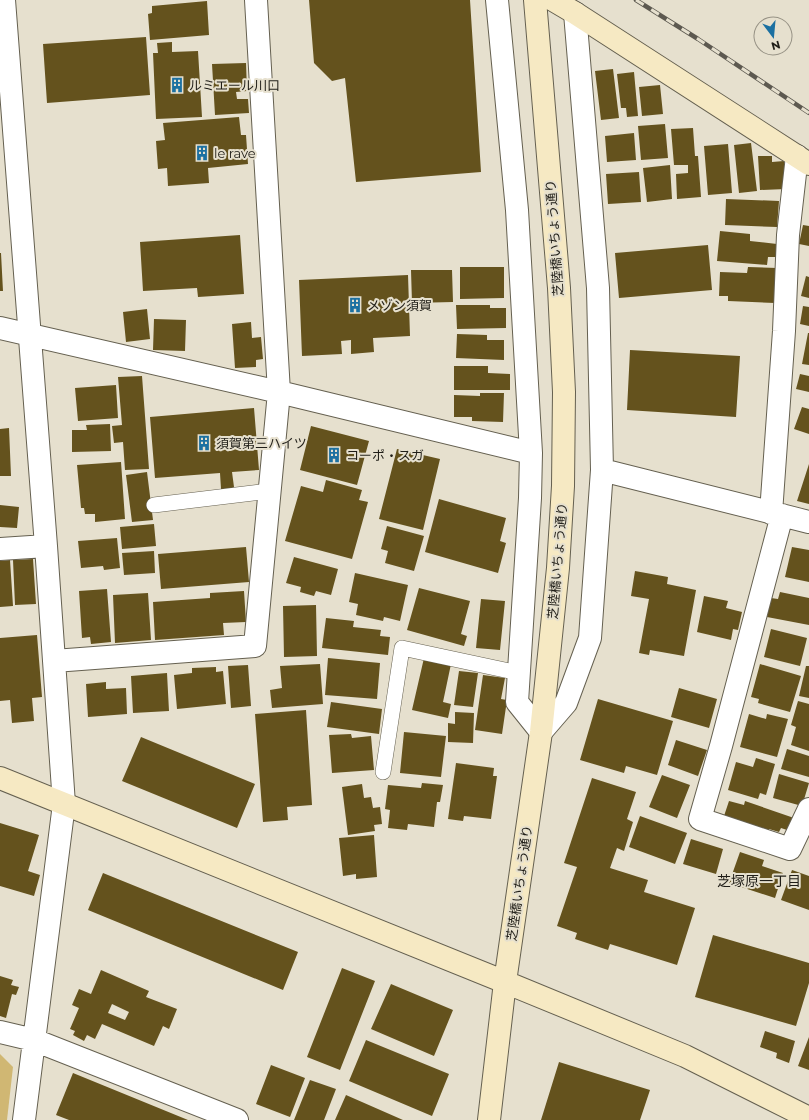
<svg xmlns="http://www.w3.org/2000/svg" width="809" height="1120" font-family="Montserrat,'Noto Sans JP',sans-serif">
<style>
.green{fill:#d0b773}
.building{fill:#64521d;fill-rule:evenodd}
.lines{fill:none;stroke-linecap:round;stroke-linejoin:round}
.lane-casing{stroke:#656050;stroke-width:16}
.street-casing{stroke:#656050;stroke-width:24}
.secondary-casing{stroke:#656050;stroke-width:24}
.lane{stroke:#fff;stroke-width:15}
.street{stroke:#fff;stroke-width:22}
.secondary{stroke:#f6e9c3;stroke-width:22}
.rail-casing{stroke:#5d5950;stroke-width:4.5}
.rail{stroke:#e6e0ce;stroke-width:3;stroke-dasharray:9;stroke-linecap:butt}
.labels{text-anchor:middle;stroke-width:4;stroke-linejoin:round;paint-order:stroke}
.poi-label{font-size:13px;fill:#201e18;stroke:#e6e0ce;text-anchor:start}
.street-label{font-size:13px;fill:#201e18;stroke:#e6e0ce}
.neighbourhood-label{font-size:14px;fill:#201e18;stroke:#e6e0ce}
</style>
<rect width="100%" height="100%" fill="#e6e0ce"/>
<!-- green -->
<path class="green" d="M0,1054l13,13 -6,53h-7z"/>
<!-- building -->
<path class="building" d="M309,0h161l11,172 -125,10 -11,-104 -13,3 -18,-18z
M207,1l2,34 -59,5 -2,-26 4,-1v-7z
M146,37l4,58 -103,8 -4,-59z
M172,42v10l26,-1 4,66 -46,2 -3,-66h5l-1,-10z
M246,63l1,28 -11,1 1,7h11l1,14 -34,2 -3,-51z
M613,69l6,49 -18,2 -6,-49z
M634,72l4,44 -11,1 -1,-9h-5l-4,-34z
M660,85l3,29 -21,2 -3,-29z
M239,117l2,18h5l2,29 -40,4 1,15 -41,3 -1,-18 -9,1 -2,-28 9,-1 -2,-17z
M665,124l3,34 -27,2 -3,-34z
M693,128l2,28h3l3,41 -24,2 -1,-25 12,-1v-8h-14l-3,-36z
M634,133l2,27 -29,2 -2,-26z
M751,143l6,48 -18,2 -5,-48z
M728,144l4,49 -24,2 -4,-49z
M758,156h14v6l12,-1 2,28 -26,1z
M670,165l2,34 -25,3 -4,-34z
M639,172l2,30 -33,2 -2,-30z
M726,199l53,2 -2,26 -52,-2z
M803,225l6,1v20l-10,-2z
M720,231l30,3v7l27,3 -1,13h-8l-1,8 -50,-4z
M240,235l4,59 -46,3 -1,-9 -54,3 -3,-49z
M708,245l4,45 -93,8 -4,-45z
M0,253h1l2,38h-3z
M460,267h44v31l-44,1z
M748,267l29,1 -2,35 -47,-2v-5h-9l1,-24 27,1z
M411,270h41l1,32 -41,1z
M408,275l2,61 -37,2 1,14 -23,2v-14l-10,1 1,13 -40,2 -3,-76z
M806,276l3,1v21l-8,-2z
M456,305h34v3h16v20l-49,1z
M803,306l6,1v19l-9,-2z
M147,309l3,30 -24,3 -3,-30z
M154,319l32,1 -1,31 -32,-1z
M251,322l1,16 9,-1 2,22 -7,1v7l-21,1 -3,-44z
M808,333h1v32l-7,-1z
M457,334l30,1v5h17v20l-48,-2z
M630,350l110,6 -4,61 -109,-7z
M454,366h34v7l22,1v16h-56z
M800,374l9,2v16l-13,-3z
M142,376l7,93 -24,1 -2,-28 -9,1 -2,-17 10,-1 -4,-48z
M116,385l2,33 -40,3 -3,-33z
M480,393h24l-1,29 -31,-1v-4h-18v-22l26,1z
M802,407l7,2v25l-15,-5z
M254,408l5,62 -27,2 2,15 -2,4 -9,1 -2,-3 -1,-16 -65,5 -5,-61z
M110,424l1,27 -39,1v-22h15l-1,-5z
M311,426l58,15 -12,44 -57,-15z
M9,428l2,48h-11v-47z
M397,449l43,10 -17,71 -44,-11z
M121,462l4,57 -30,3v-8h-10l-1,-6h-3l-4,-43z
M809,464v40l-12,-3z
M147,472l6,48 -21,2 -6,-47z
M326,480l36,10 -3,10 9,2 -16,57 -67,-18 16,-55 22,6z
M439,499l67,19 -6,23 6,2 -8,30 -73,-21z
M0,505l19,2 -2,21 -17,-1z
M154,524l2,22 -34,3 -2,-22z
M387,526l37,10 -10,35 -29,-8 3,-12 -7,-2z
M117,538l3,30 -16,2 -1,-4 -22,2 -3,-27z
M246,547l3,35 -88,7 -3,-35z
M792,547l17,3v32l-24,-5z
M154,551l1,22 -31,2 -2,-22z
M294,557l44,12 -7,26 -15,-4 -2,5 -14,-4 1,-5 -15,-4z
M33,559l3,45 -21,1 -2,-45z
M10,560l3,46 -13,1v-46z
M635,571l33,6 -1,7 29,6 -12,66 -34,-6 -1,5 -10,-2 10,-54 -18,-3z
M355,573l53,12 -8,36 -16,-4 -1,4 -27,-6 2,-11 -9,-2z
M419,588l51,13 -9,33 6,2 -3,10 -57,-16z
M107,589l4,53 -20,2 -1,-7 -8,1 -3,-47z
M244,591l2,31 -23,1 1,12 -69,5 -2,-38 57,-4v-5z
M780,592l29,6v27l-42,-8 4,-19 7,1z
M148,593l3,47 -36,3 -2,-48z
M704,596l24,5 -2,7 16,4 -4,18 -5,-1 -2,11 -34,-8z
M481,599l24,2 -5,49 -24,-2z
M316,605l1,51 -33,1 -1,-51z
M326,618l28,3 -1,6 28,3 -1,6 10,1 -2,18 -66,-7z
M771,629l36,9 -7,28 -36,-9z
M37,635l5,62 -10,1 2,23 -22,2 -2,-23 -10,1v-63z
M328,658l52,5 -3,36 -52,-4z
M424,658l27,6 -8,38 8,2 -3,14 -36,-8z
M320,664l3,40 -51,4 -2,-18 12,-2 -2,-22z
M760,664l41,12 -11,36 -32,-9 1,-4 -8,-2z
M248,665l3,41 -20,2 -3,-42z
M806,666h3v32l-10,-2z
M216,667v5l7,-1 3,33 -49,5 -3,-34 18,-2v-5z
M459,671l19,2 -5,34 -19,-2z
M167,673l2,38 -36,2 -2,-37z
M483,675l22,3 -4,21 6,1 -5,34 -27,-4z
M106,682v7l20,-1 1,26 -39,3 -2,-33z
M679,688l38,11 -8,29 -38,-11z
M598,699l75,22 -16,54 -31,-9 -2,7 -44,-13z
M798,701l11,3v47l-18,-6 5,-18 -5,-2z
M331,702l51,7 -3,25 -52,-7z
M306,710l6,95 -25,2 1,13 -25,2 -8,-108z
M455,712l19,1 -1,30 -25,-1v-19l7,1z
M749,714l17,5 1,-5 21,5 -11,38 -37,-10z
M404,732l42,4 -5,41 -41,-4z
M351,734l1,4 19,-2 3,34 -42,3 -3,-38z
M141,737l114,47 -18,44 -115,-47z
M676,740l31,10 -9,26 -30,-11z
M787,749l22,7v21l-28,-8z
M756,758l19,6 -9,31 -6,-2 -2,6 -30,-9 8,-28 17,5z
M456,763l38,5 -1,8h4l-6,43 -27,-3 -1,5 -15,-2z
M779,774l30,9 -7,23 -29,-8z
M662,775l28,10 -13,33 -28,-11z
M592,778l44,14 -9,27 6,3 -9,29 -7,-3 -7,20 38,12 -4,12 51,16 -18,57 -67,-21 -2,6 -33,-11 2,-6 -20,-7 20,-59 -13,-4z
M422,783l21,2 -3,17h-3l-3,25 -26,-3 -1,6 -19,-2 2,-18 -5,-1 3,-24 33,3z
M362,784l2,14 7,-1 2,11 7,-1 2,17 -8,1 1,6 -27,4 -6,-48z
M729,801l15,4 1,-4 49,17 -4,13 -9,-3 -2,4 -10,-3 -1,5 -45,-15z
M640,816l47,17 -12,31 -46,-17z
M0,823l39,12 -11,36 12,4 -6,21 -34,-10z
M374,835l3,42 -21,2v-5l-13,2 -4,-38z
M691,839l32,10 -7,25 -33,-10z
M740,852l24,8 -2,6 21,7 -8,25 -46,-15z
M792,870l17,6v34l-28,-10z
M103,873l195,79 -15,38 -195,-80z
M713,935l96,28v20l-13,43 -101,-29z
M342,968l33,13 -35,89 -33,-13z
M101,970l48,21 -3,6 31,12 -8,20 -6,-3 -9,20 -52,-22 -7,15 -8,-4 -3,6 -11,-6 2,-4 -5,-2 9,-21 -7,-3 7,-16 12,5zM112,1004l17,8 -4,8 -17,-7z
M0,976l13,4 -2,5 8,2 -3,8 -4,-1 -6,24 -6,-2z
M391,984l62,26 -19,46 -63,-27z
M765,1031l30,10 -6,22 -13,-5 1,-5 -17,-6z
M809,1037v33l-11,-4z
M366,1040l83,34 -17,42 -83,-35z
M559,1062l91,28 -10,30h-99z
M271,1065l34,13 -15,39 -34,-13z
M73,1073l115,47h-119l-13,-5z
M310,1080l26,9 -12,31h-30z
M346,1095l57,25h-68z"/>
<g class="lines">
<defs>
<path id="lane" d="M154,505l115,-14
M383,772l19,-124 117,25"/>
<path id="street" d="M4,0l42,546 18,258 -40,316
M497,0l20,210 14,243 -1,45 -13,204 24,30 25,-29 24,-65 12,-168 -4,-182 -23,-275
M0,328l279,64 252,61
M602,470l207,52
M771,513l13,-182 4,-96 9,-79
M782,515l-61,231 -21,73 90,30 19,-40
M0,549l46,-3
M54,661l201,-15 24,-254 -23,-392
M0,1032l34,8 203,80"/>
<path id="secondary" d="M553,0l22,13 234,151
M0,778l505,204 180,74 124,62
M489,1120l16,-138 36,-250 17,-164 5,-82 1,-94 -5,-104 -24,-288"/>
</defs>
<!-- lane casing -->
<use href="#lane" class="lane-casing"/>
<!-- street casing -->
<use href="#street" class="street-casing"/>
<!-- secondary casing -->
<use href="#secondary" class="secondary-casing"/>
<!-- lane -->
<use href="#lane" class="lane"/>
<!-- street -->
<use href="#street" class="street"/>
<!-- secondary -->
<use href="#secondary" class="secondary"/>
<defs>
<path id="rail" d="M636,0l62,39 111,74"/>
</defs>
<!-- rail casing -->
<use href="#rail" class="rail-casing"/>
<!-- rail -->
<use href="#rail" class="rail"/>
</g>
<!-- icons -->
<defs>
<symbol id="building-bare" viewBox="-9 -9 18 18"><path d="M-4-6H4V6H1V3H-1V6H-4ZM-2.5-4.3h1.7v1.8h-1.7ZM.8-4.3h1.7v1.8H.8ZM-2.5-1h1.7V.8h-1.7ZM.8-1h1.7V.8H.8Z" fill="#1b70a1" stroke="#e6e0ce" stroke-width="2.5" paint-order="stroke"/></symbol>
</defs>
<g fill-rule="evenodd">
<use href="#building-bare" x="166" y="74" width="22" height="22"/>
<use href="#building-bare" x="191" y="142" width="22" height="22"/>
<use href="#building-bare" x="344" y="294" width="22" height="22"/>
<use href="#building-bare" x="193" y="432" width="22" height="22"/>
<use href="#building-bare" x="323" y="444" width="22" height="22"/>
</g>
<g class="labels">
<!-- poi labels -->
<g class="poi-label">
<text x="189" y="90">ルミエール川口</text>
<text x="214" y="158">le rave</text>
<text x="367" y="310">メゾン須賀</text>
<text x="216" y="448">須賀第三ハイツ</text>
<text x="346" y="460">コーポ・スガ</text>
</g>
<!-- street labels -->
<g class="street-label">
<text transform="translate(554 238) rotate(-94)" y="5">芝陸橋いちょう通り</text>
<text transform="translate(557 561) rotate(-85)" y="5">芝陸橋いちょう通り</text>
<text transform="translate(519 883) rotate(-82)" y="5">芝陸橋いちょう通り</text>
</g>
<!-- neighbourhood labels -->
<g class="neighbourhood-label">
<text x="759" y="886">芝塚原一丁目</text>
</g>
</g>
<!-- north arrow -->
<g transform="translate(773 36) rotate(164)"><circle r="19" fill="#e6e0ce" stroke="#979285"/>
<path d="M0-3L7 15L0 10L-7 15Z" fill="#1b70a1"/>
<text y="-6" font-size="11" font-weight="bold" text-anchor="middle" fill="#201e18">N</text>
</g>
</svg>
